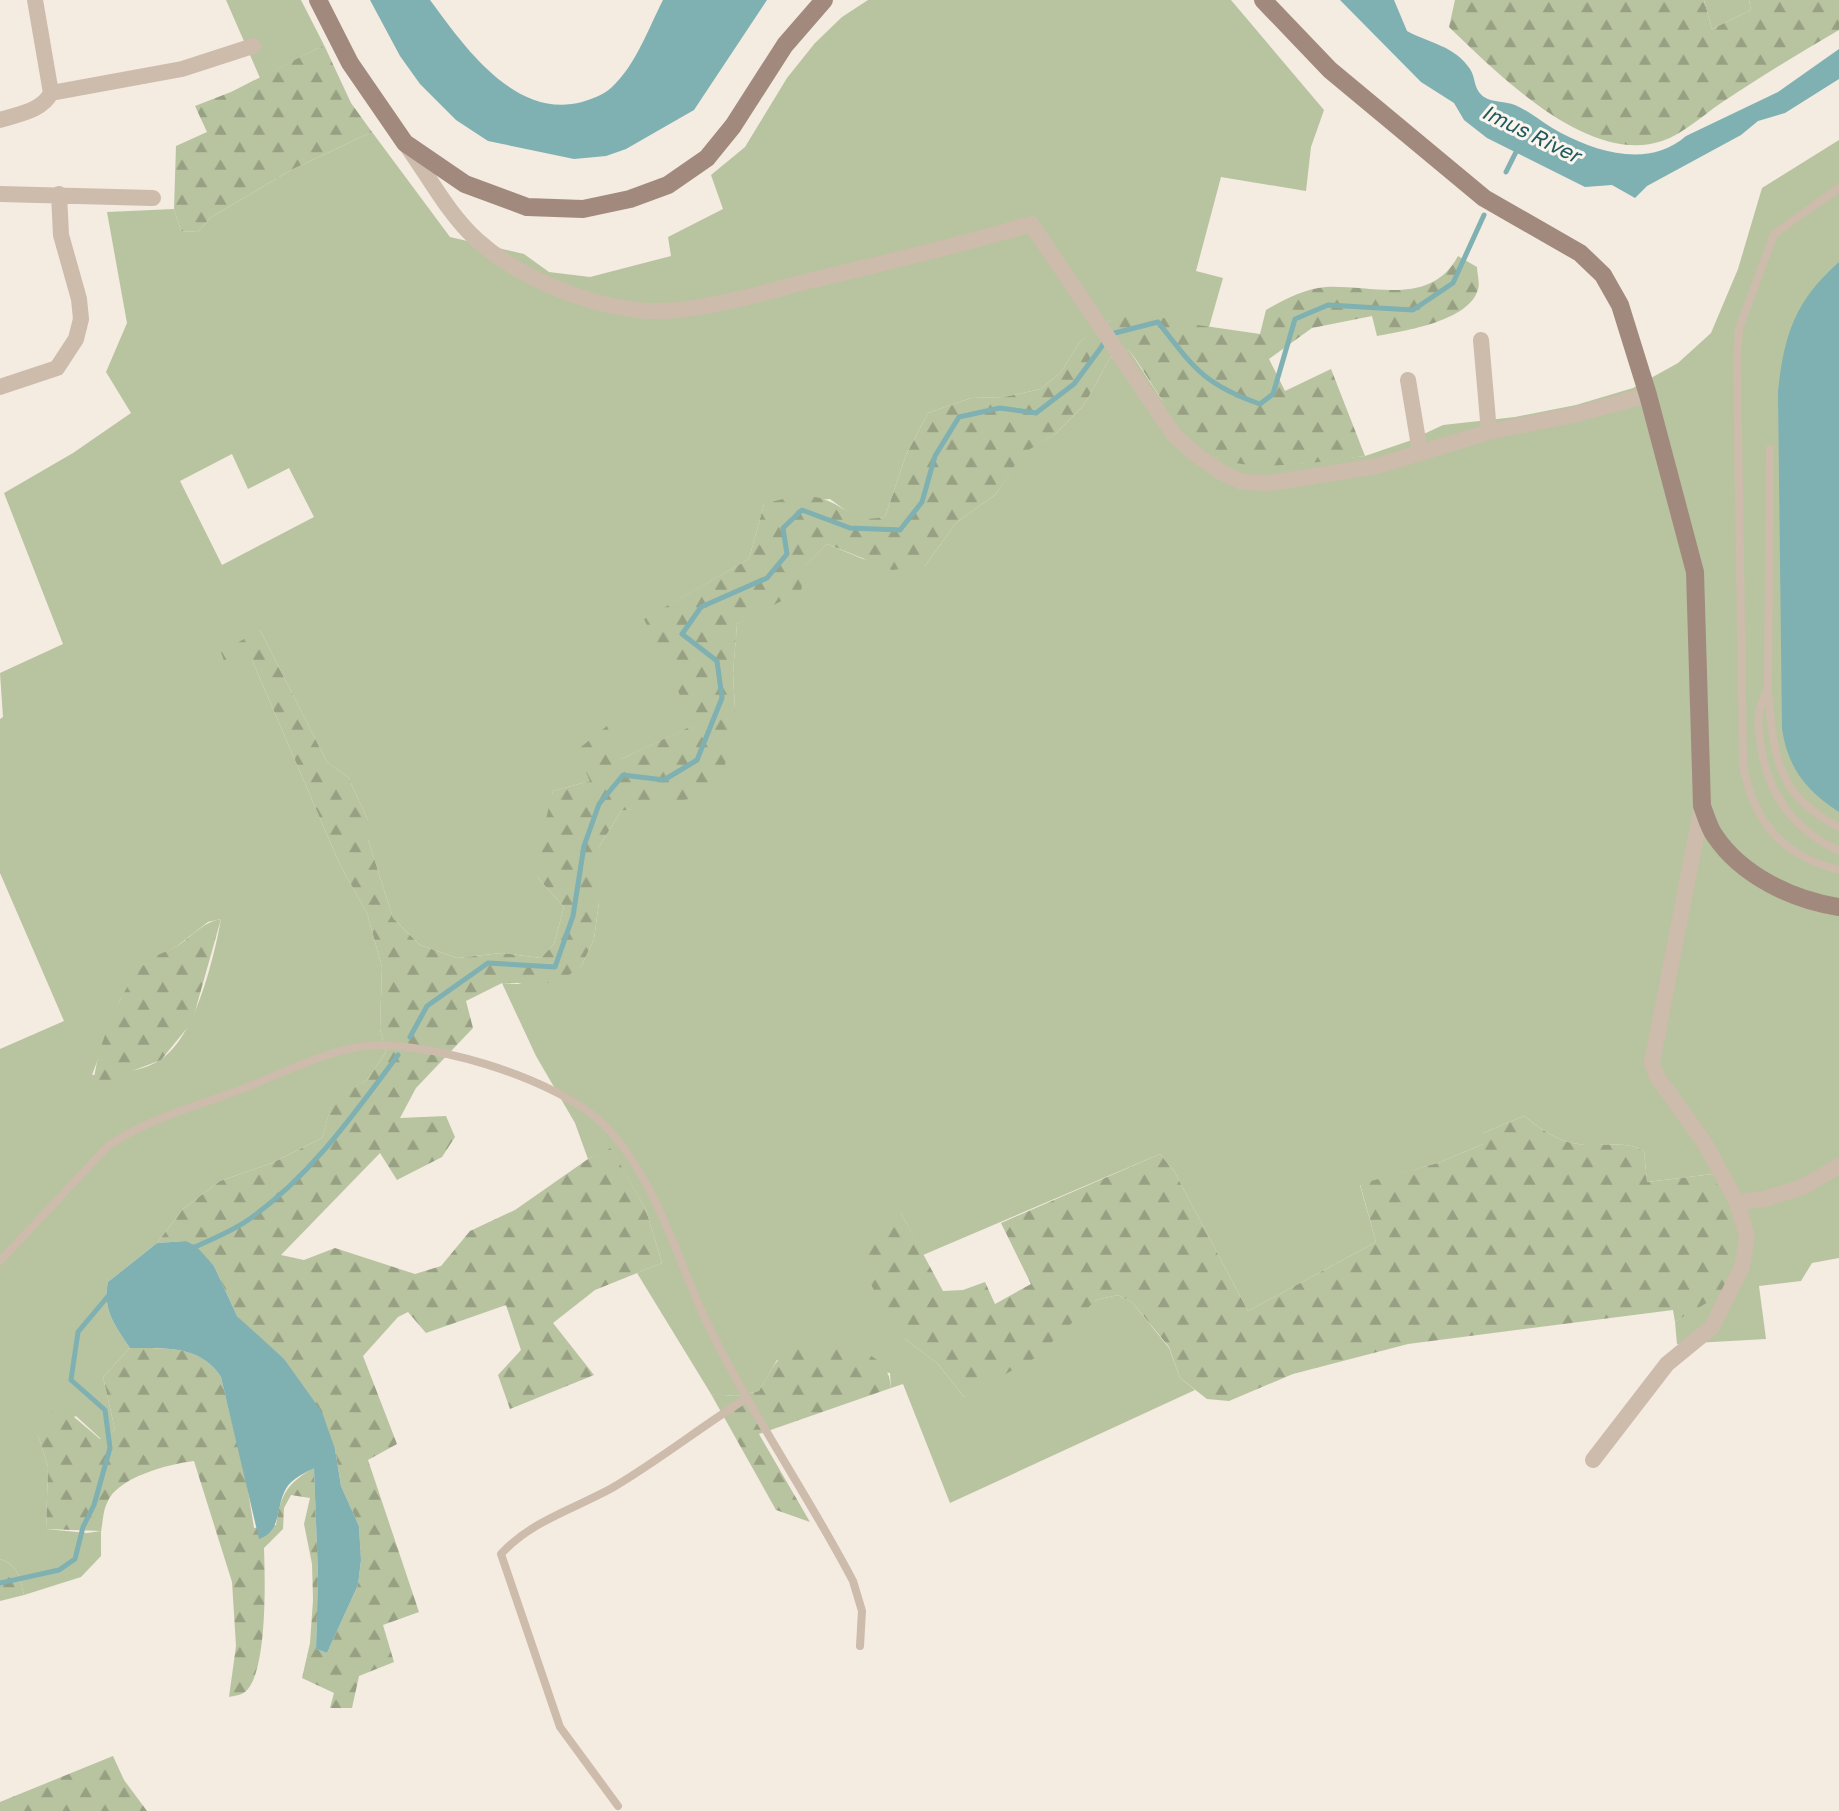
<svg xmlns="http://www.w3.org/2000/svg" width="1839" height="1811" font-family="'Golos Text',sans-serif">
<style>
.green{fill:#b8c4a0;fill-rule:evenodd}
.forest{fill:url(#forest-firs)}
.water{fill:#7fb0b2}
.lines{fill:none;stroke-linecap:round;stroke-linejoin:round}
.stream{stroke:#7fb0b2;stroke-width:5}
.lane{stroke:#cdbbac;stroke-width:8}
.street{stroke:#cdbbac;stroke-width:16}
.secondary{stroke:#a18a7d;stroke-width:18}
.labels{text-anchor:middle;stroke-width:6;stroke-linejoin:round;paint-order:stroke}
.water-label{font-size:21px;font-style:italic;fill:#1f5a5e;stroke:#fbf5ee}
</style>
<defs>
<pattern id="forest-firs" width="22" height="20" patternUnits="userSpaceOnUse" patternTransform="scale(1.75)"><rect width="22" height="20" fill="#b8c4a0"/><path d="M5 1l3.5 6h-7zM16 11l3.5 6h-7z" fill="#97a083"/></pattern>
</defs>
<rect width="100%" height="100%" fill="#f4ebe1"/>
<!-- green -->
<path class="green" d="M226,0h75l23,45 -64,33z
M868,0h363l93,110 -13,37 -5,44 -85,-14 -25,94 27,7 -14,49 -98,-7 -18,10 -14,13 -18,29 -20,17 -37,8 -33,1 -43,15 -22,42 -21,62 -25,4 -30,-22 -66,5 -15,55 -104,60 50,106 -74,34 -31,22 -37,10 -16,86 27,30 -10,37 -13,14 -39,-5 -45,5 -37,-13 -27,-27 -25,-79v-19l-20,-43 -21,-15 -67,-132 -8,30 88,205 27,48 15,54 -2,62 6,23 -19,28 -34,20 -11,38 -50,25 -52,18 -37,28 -26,34 -49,39c-6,27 7,44 22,66l-27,29 12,53 -14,9 -25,-23 -38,19 10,32 -2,62 41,4 14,-2v25l-20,21 -57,18c-4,-17 -5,-29 -24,-36v-510l64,-28 -64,-148v-154l3,-2 -3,-44 63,-29 -59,-151 69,-40 58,-40 -25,-41 21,-49 -20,-111 67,-3 7,22 17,1 12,-14 81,-48 81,-38 78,105 74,17 25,18 41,5 81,-21 -3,-19 55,-28 -12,-34 34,-28 42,-69 28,-35 27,-26zM232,454l16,35 41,-21 25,49 -92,48 -42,-84zM221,919c-7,39 -26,119 -61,141 -20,13 -46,13 -68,15l28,-75 24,-36 33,-18 31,-24z
M1704,0h45l2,10 -39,19z
M1839,140v1118l-27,5 -11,18 -42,5 7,53 -89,5 -2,-22 20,-14 18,-134 -66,8 -3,-31c-20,-12 -44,-3 -66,-7 -22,-3 -37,-15 -54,-28l-41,17v11l-45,19 -78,22 16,57 -128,69 -74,-140 -14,-17 -237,101 -22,-42 4,126 33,25 26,33 132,-97 22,-5 14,7 37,46 11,30 15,12 -245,113 -47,-119 -12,4 -1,-15 -113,-13 -18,31 -23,5 -25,-2 -74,-121 25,-10 -16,-53 -35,-61 -23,10 -13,-36 -39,-67 -34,-73 16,1 63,-17 13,-28 5,-37v-55l22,-36 34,-7 80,-95 -2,-36 4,-49 23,-14 67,-66 36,15 62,7 31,-43 40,-29 26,-41 33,-19 29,-29 26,-47 19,-8 32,49 55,58 28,7h53l68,-8 44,-15 34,-16 72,-8 61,-12 57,-17 45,-25 33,-30 27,-64 24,-81z"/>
<!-- forest -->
<path class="forest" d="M1455,0h249l8,29 39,-19 -2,-10h90v30c-40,23 -80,48 -118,73 -19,13 -38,31 -59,38 -74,25 -165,-68 -213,-114z
M324,45l27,58 21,29 -81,38 -81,48 -12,14 -17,-1 -7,-22 2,-63 31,-14 -12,-26 36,-14z
M1458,256l19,11c0,6 3,16 1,22 -8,32 -74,42 -101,47l-5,-20 -60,12 -43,31 16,32 46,-22 34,87c-37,5 -116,18 -149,1 -38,-20 -62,-74 -87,-107l-19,8 -26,47 -29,29 -33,20 -26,40 -40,29 -31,43 -33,4 -65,-26 -21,21 -5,26 -64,33 -4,49 2,36 -13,73 -27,16 -74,13 -22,36v55l-5,37 -13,28 -25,16h-54l-36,18 7,27 -57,60 -16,30 46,-2 9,21 -13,20 -45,23 -17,-27 -99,102 23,5 31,-12 80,26 26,-8 29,-35 45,-21 73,-51 23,-11 35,62 16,53 -67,27 -42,33 41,52 -84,34 -12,-34 23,-25 -15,-45 -80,28 -18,-21 -10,5 -35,39 34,88 -29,16 51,152 -36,13 11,37 -35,14 -7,32h-22l4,-15 -32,-15 8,-35 3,-43 -1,-36 -8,-40 6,-26 -19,-3 -7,13 -1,21 -19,19c1,29 4,125 -19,144 -4,3 -11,4 -16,5l7,-51 -4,-64 -38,-121c-25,3 -77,16 -87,42 -4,8 -4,19 -6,28l-55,-2 2,-62 -10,-32 2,-14 21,-15 39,33 15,-9 -12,-53 27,-29c34,0 71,-3 91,29l25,102 8,49 22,-3c6,-34 10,-39 38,-58l4,109 -2,73 11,4 31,-68 3,-25 -2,-34 -18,-40 -6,-37 -78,-113 -20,-20 -23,-50 -28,-25 -29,2 26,-34 37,-28 52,-18 50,-25 11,-39 34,-19 19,-28 -6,-23 2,-62 -15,-54 -27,-48 -88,-205 -25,10 -6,-18 39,-22 67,132 21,15 20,43v19l25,79 27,27 37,13 45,-5 39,5 13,-14 10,-37 -27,-30 -1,-19 17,-67 37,-10 -14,-30 31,-25 14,33 73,-34 -50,-106 105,-60 15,-55c45,-13 58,-11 96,16l25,-3 21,-62 22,-42 43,-15 33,-1 37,-8 20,-17 18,-29 14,-14 18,-9 33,-7 40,10 76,11 6,-24c19,-11 38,-21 60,-23 47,-2 105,20 132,-31z
M221,919l-29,103 -31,38 -29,11 -20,31 -18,-7c-4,-34 25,-104 49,-130 9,-10 26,-13 37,-21 14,-10 24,-22 41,-25z
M1524,1116c17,13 32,25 54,28 22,4 46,-5 66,7l3,31 66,-8c13,35 40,91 3,122 -12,10 -28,17 -41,26l-2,-12 -265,34 -115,30 -64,27 -22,-2 -27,-21 -11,-31 -37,-45 -14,-7 -22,5 -61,58 -71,39 -26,-33 -33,-25 -27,-41 -19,-37 10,-33 32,-15 42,78 20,-1 22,-8 10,22 36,-20 -30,-61 159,-69 14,17 74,140 128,-69 -16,-58 78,-21 45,-19v-11z
M822,1344c30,5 67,7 69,44l-132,46 51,88 -34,-12 -65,-116 25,2 23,-5c20,-34 21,-44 63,-47z
M0,1559c19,7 20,19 24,36l-24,6z
M113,1756l11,24 23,31h-147v-9z"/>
<!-- water -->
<path class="water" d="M370,0h60c34,46 85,120 152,102 10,-3 21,-7 29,-14 25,-23 37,-59 52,-88h104l-73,110 -68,39 -20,7 -32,3 -86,-18 -32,-21 -36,-36 -20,-28z
M1340,0h54l13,31c22,12 48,15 63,38 6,9 3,20 14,28 10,6 21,4 31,8 16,7 30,20 46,28 39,20 88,35 125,3l92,-44 61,-43v30l-54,34 -27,8 -17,14 -94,51 -12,12 -23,-13 -27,2 -98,-49 -23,-18 -10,-17 -33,-21z
M1839,262v550c-33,-21 -51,-44 -57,-83l-4,-337c6,-58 17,-91 61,-130z
M186,1241l10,5 18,20 23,50 47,43 38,53 13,37 6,37 18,40 2,34 -3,25 -31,68 -11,-4 2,-73 -4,-108c-8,4 -22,11 -27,19 -12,18 -4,44 -28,52l-38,-162c-20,-32 -57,-29 -91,-29 -15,-22 -28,-39 -22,-66l49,-39z"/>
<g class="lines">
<!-- stream -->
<path class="stream" d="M1506,172l13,-26
M410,1037l17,-31 61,-43 67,4 18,-51 11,-70 15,-42 24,-29 41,5 33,-20 25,-62 -5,-37 -35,-27 19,-27 66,-29 20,-24 -4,-26 19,-18 48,18 50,2 22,-28 13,-46 24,-39 41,-9 36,5 38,-29 37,-50 47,-12c35,45 46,63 102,82l13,-10 22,-75 33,-14 85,5 40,-27 31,-68
M190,1249c20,-9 41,-17 58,-29 62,-43 105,-105 150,-165
M0,1583l59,-13 16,-11 8,-32 11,-22 16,-57 -5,-38 -34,-30 7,-48 31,-37"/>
<!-- lane -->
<path class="lane" d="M1839,188l-65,46 -35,95 -2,28 6,408c11,57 38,90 96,105
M1770,449l-2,239c-3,8 -8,17 -9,26 -2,12 1,26 3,38 8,46 35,79 77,99
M1768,691c6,64 8,105 71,136
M0,1261l108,-115c38,-26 82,-38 126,-54 39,-14 78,-35 119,-44 64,-13 206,30 252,78 52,53 72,135 104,201 43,88 99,168 144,254l9,30 -2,35
M618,1806l-58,-79 -59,-173c30,-33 73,-45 111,-66 46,-27 90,-62 135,-90"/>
<!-- street -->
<path class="street" d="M51,93l131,-24 71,-23
M0,120c18,-6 42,-9 51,-27l-16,-93
M407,146c22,31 42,69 70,94 41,37 105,63 159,70 53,6 122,-16 173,-29 74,-18 149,-35 222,-57l143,211 21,19 26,18 21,10 28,1 107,-17 112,-34 88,-18 71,-19
M0,194l153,4
M1481,340l8,92
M1408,380l12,72
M0,387l57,-19 19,-29 5,-20 -2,-20 -18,-64 -2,-41
M1737,1202l27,-3 39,-12 36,-21
M1593,1460l74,-96 45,-37 30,-60 5,-30 -10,-35 -33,-60 -48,-67 -4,-13 50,-256"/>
<!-- secondary -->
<path class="secondary" d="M318,0l32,63 55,80 60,41 62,23 56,2 47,-10 38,-14 39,-27 26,-32 52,-81 39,-45
M1263,0l67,70 154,128 96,55 23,22 17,30 28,90 47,177 7,234c4,10 7,22 13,30 27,40 78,64 124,71"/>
</g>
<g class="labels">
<!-- water labels -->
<g class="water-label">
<text transform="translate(1531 134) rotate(26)" y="7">Imus River</text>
</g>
</g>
</svg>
